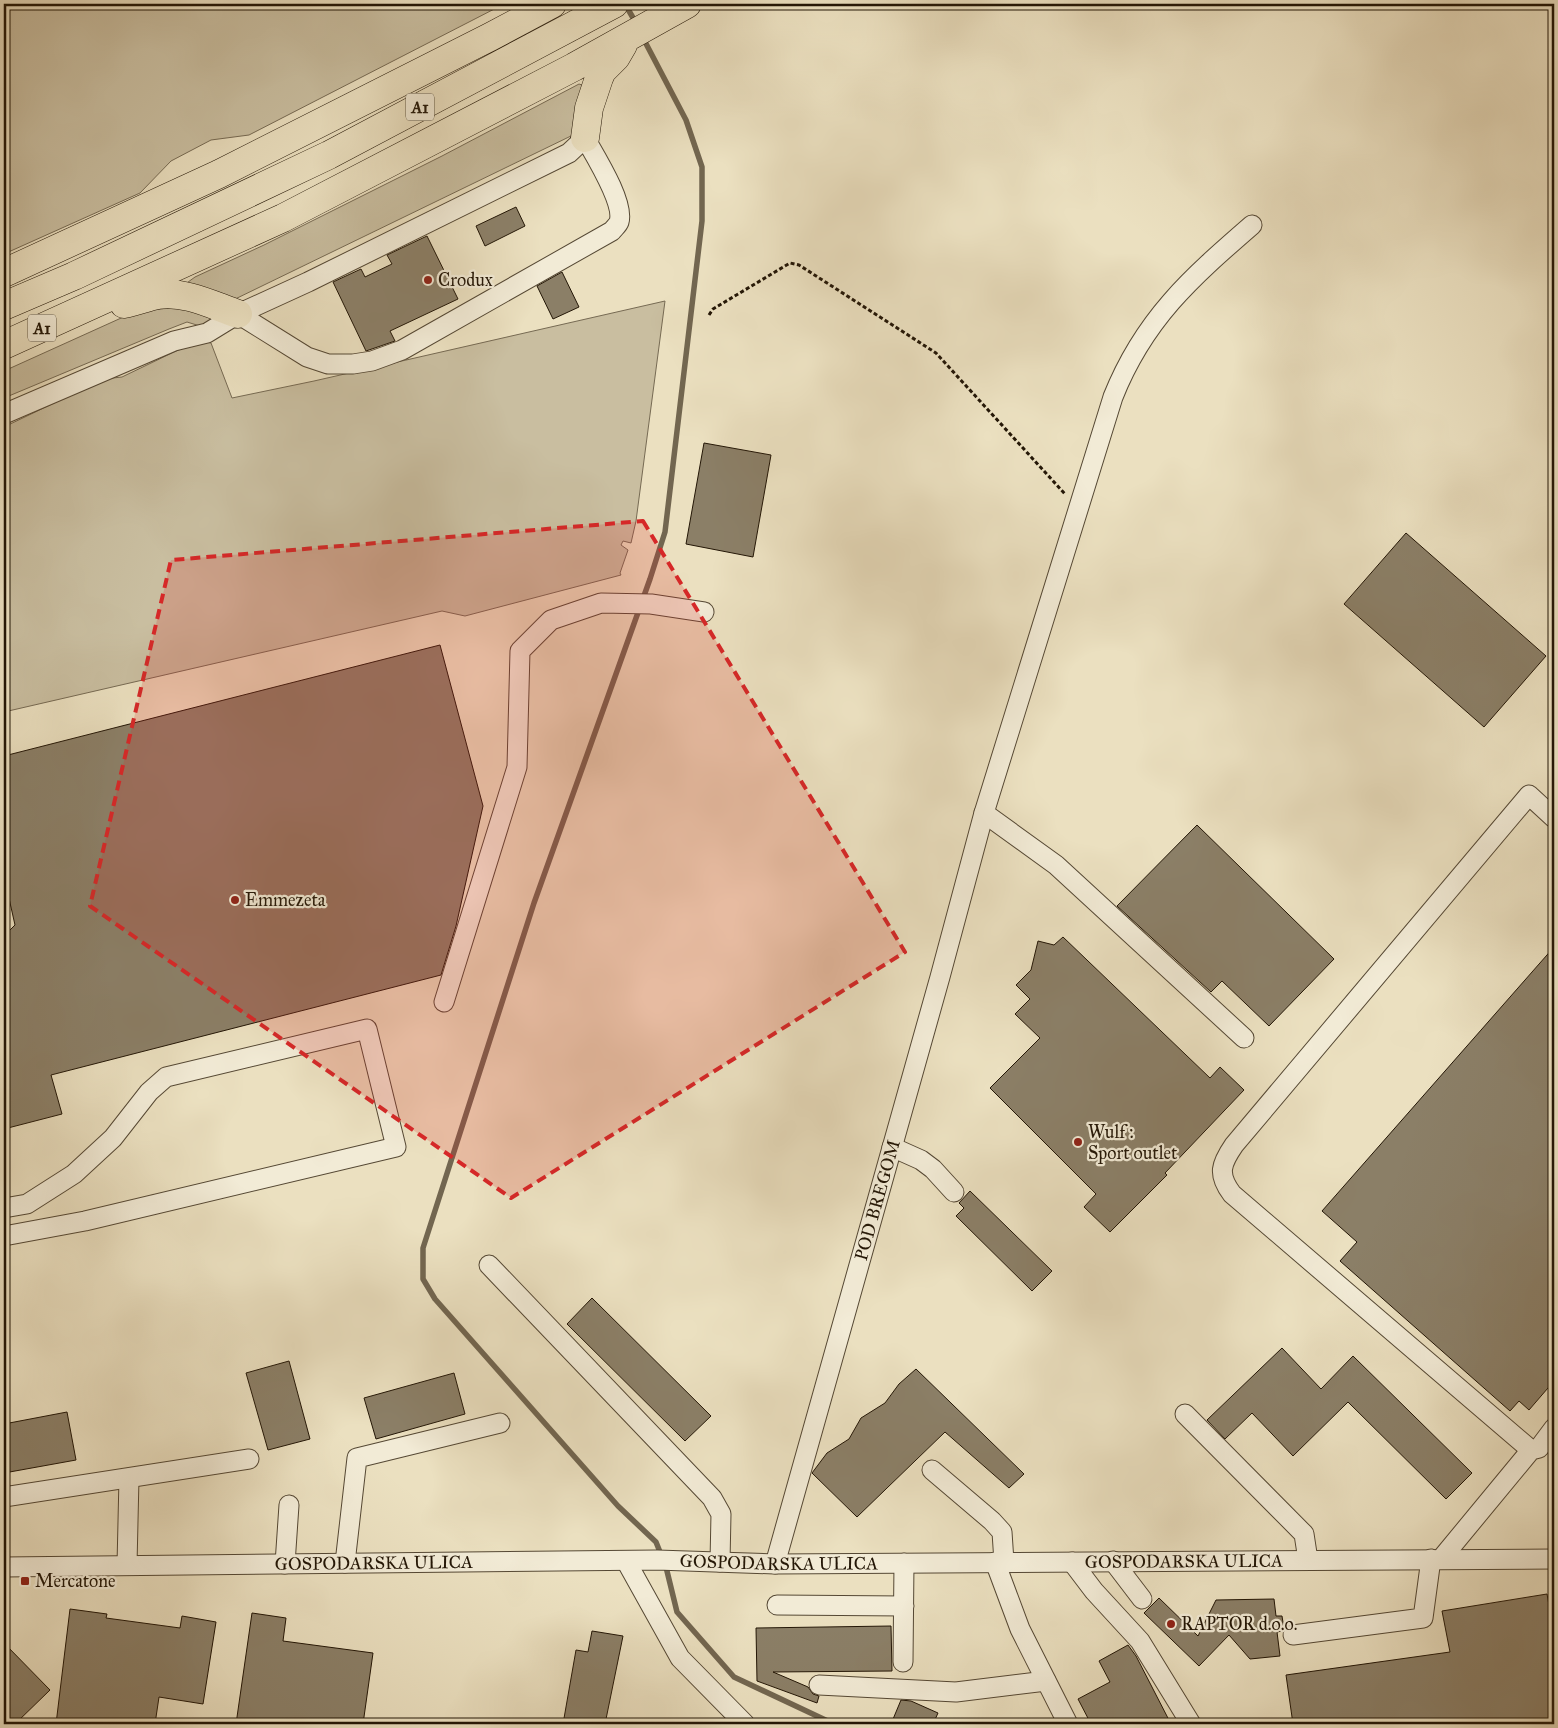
<svg xmlns="http://www.w3.org/2000/svg" width="1558" height="1728" font-family="'IM FELL Great Primer',serif">
<style>
.green{fill:#c9bea0;stroke:#766a53}
.lines{fill:none;stroke-linecap:round;stroke-linejoin:round}
.stream{stroke:#726650;stroke-width:5.5}
.building{fill:#8b7f67;stroke:#231606}
.minor-casing{stroke:#554834;stroke-width:21}
.highway-casing{stroke:#231606;stroke-width:29}
.path{stroke:#231606;stroke-width:3;stroke-dasharray:4 2.5;stroke-linecap:butt}
.minor{stroke:#f2ebd6;stroke-width:19}
.highway{stroke:#ebe0c0;stroke-width:28}
.marked{fill:#d62828;fill-opacity:0.2;stroke:#d62828;stroke-width:4;stroke-dasharray:10 6;stroke-linejoin:round}
.poi-dot{fill:#8f2418;stroke:#f2ebd6;stroke-width:2}
.labels{text-anchor:middle;stroke-width:4.5;stroke-linejoin:round;paint-order:stroke}
.shield{fill:#f2ebd6;stroke:#615644;stroke-width:1}
.shield-label{font-size:16px;font-weight:bold;fill:#231606}
.poi-label{font-size:18px;fill:#231606;stroke:#f2ebd6;text-anchor:start}
.street-label{font-size:18px;fill:#231606;stroke:#f2ebd6}
</style>
<rect width="100%" height="100%" fill="#ebe0c0"/>
<filter id="stains"><feTurbulence type="fractalNoise" baseFrequency=".004" numOctaves="4"/><feColorMatrix values="0 0 0 0 .2 0 0 0 0 .09 0 0 0 0 .02 0 0 0 .5 -.17"/></filter>
<radialGradient id="worn" r=".72"><stop offset=".6" stop-color="#630" stop-opacity="0"/><stop offset="1" stop-color="#630" stop-opacity=".3"/></radialGradient>
<!-- green -->
<path class="green" d="M4,4h500l-255,131 -38,5 -40,21 -31,32 -136,61z
M579,84l3,1 -9,50 -344,167 -45,-17 11,-8 69,-32 178,-89z
M665,301l-29,220 -5,22 -8,-2 -2,4 7,5 -8,23 1,2 -156,41 -23,-5 -438,101v-285l100,-48 18,-2 54,-26 27,-10 8,2 21,55 82,-17z
M176,308l20,2 17,8 -13,8 -13,-4 -18,7 -165,69v-27l126,-57 27,-5z"/>
<g class="lines">
<!-- stream -->
<path class="stream" d="M625,4l11,19
M642,36l44,84 16,47v54l-37,311 -15,47 -116,324 -111,345v31l12,20 183,207 38,36 10,25 11,45 57,65 100,47"/>
</g>
<!-- building -->
<path class="building" d="M516,207l9,19 -40,20 -9,-20z
M427,236l31,63 -68,32 5,10 -29,10 -33,-69 28,-13 4,8 27,-13 -5,-9z
M562,272l17,35 -26,12 -16,-33z
M704,443l67,12 -18,102 -67,-13z
M1406,533l140,123 -62,71 -140,-123z
M440,645l43,161 -27,120 -15,49 -390,100 11,39 -58,15v-193l11,-11 -11,-49v-120z
M1197,825l137,134 -65,67 -47,-45 -11,11 -94,-86z
M1063,937l147,141 10,-11 24,23 -79,83 2,2 -57,57 -26,-25 12,-13 -106,-106 50,-50 -25,-24 15,-15 -14,-14 15,-15 7,-29 16,4z
M1554,947v434l-25,29 -10,-9 -9,10 -170,-150 17,-19 -35,-31z
M970,1191l82,80 -20,20 -76,-75 8,-8 -5,-5z
M592,1298l119,118 -26,25 -118,-117z
M1282,1348l39,41 32,-33 119,117 -26,26 -98,-97 -55,54 -41,-43 -27,26 -18,-19z
M289,1361l21,78 -42,11 -22,-77z
M916,1369l108,105 -15,14 -64,-56 -88,85 -45,-44 15,-20 22,-14 12,-21 24,-15 14,-19z
M454,1373l11,41 -89,25 -12,-41z
M67,1412l9,48 -72,13v-49z
M1547,1594l7,40v90h-261l-7,-49 164,-23 -8,-41z
M1159,1598l39,38 18,-36 58,-1 2,17h6l2,13 -2,2 -5,1 3,24 -30,3 -21,-24 -30,31 -55,-53z
M70,1609l37,5 -1,4 74,10 2,-12 34,6 -13,82 -44,-7 -4,27h-99z
M252,1613l34,5 -3,23 90,12 -10,71h-127z
M891,1626l1,45 -119,1 35,15 5,7 6,2 -2,7 -60,-22 -1,-53z
M592,1631l31,5 -18,88h-42l13,-74 12,2z
M4,1643l46,47 -35,34h-11z
M1128,1645l8,11 35,68h-80l-13,-25 32,-17 -11,-21z
M901,1700l10,1 27,12 -5,11h-42z"/>
<g class="lines">
<defs>
<g id="minor">
<path d="M4,414l170,-73 33,-8 31,-19 70,-32 261,-129 16,-15c10,18 40,65 34,84 -1,3 -5,6 -7,9l-210,119 -30,11 -19,3h-25l-21,-7 -69,-43"/>
<path d="M984,813l72,52 188,173"/>
<path d="M444,1002l73,-235 3,-116 31,-31 50,-17 50,1 53,8"/>
<path d="M892,1147l29,13 12,9 21,23"/>
<path d="M4,1208l23,-4 47,-30 39,-36 36,-46 17,-15 201,-48 29,118 -311,74 -81,15"/>
<path d="M489,1265l223,233 9,16 -1,48"/>
<path d="M1185,1414l119,120 4,26"/>
<path d="M1531,1450l-299,-256c-15,-20 -11,-30 2,-49l295,-350 25,23"/>
<path d="M932,1470l60,51 10,11 2,30"/>
<path d="M4,1497l245,-38"/>
<path d="M1441,1559l90,-109 8,-2 15,-20"/>
<path d="M626,1561l54,97 65,66"/>
<path d="M1113,1561l29,38"/>
<path d="M995,1562l25,67 48,95"/>
<path d="M1072,1562l22,29 46,50 51,83"/>
<path d="M345,1563l12,-105 143,-35"/>
<path d="M285,1564l4,-59"/>
<path id="s1" d="M775,1564l165,-587 44,-164 129,-416c31,-78 78,-119 139,-172"/>
<path d="M127,1565l2,-87"/>
<path id="s2" d="M4,1567l653,-7 118,4 779,-5"/>
<path d="M777,1605l127,1"/>
<path d="M1293,1635l130,-17 8,-59"/>
<path d="M903,1662l1,-99"/>
<path d="M819,1685l137,7 90,-11"/>
</g>
<path id="highway" d="M585,138l4,-30 10,-30 3,-7 14,-14 7,-12
M4,273l215,-99 271,-137 62,-33
M124,304c12,-2 23,-7 34,-9 28,-4 54,10 80,19
M4,306l70,-30 255,-121 285,-151
M4,345l279,-127 291,-151 113,-63"/>
</defs>
<!-- minor casing -->
<use href="#minor" class="minor-casing"/>
<!-- highway casing -->
<use href="#highway" class="highway-casing"/>
<!-- path -->
<path class="path" d="M709,315l4,-6 77,-46 9,2 137,88 129,141"/>
<!-- minor -->
<use href="#minor" class="minor"/>
<!-- highway -->
<use href="#highway" class="highway"/>
</g>
<!-- marked area -->
<path class="marked" d="M643,521l262,431 -394,246 -421,-292 81,-346z"/>
<!-- markers -->
<g class="poi-dot">
<circle cx="428" cy="280" r="5"/>
<circle cx="235" cy="900" r="5"/>
<circle cx="1078" cy="1142" r="5"/>
<rect x="20" y="1576" width="10" height="10" rx="2.5"/>
<circle cx="1171" cy="1624" r="5"/>
</g>
<g class="labels">
<!-- shield labels -->
<g class="shield">
<rect x="406" y="93.5" width="28" height="27" rx="4"/>
<rect x="28" y="314.5" width="28" height="27" rx="4"/>
</g>
<g class="shield-label">
<text x="420" y="113">A1</text>
<text x="42" y="334">A1</text>
</g>
<!-- poi labels -->
<g class="poi-label">
<text x="438" y="286">Crodux</text>
<text x="245" y="906">Emmezeta</text>
<text x="1088" y="1138">Wulf :<tspan x="1088" dy="21">Sport outlet</tspan></text>
<text x="35" y="1587">Mercatone</text>
<text x="1181" y="1630">RAPTOR d.o.o.</text>
</g>
<!-- street labels -->
<g class="street-label">
<text dy="6" stroke="none"><textPath href="#s1" startOffset="378">POD BREGOM</textPath></text>
<text dy="6" stroke="none"><textPath href="#s2" startOffset="1180">GOSPODARSKA ULICA</textPath></text>
<text dy="6" stroke="none"><textPath href="#s2" startOffset="775">GOSPODARSKA ULICA</textPath></text>
<text dy="6" stroke="none"><textPath href="#s2" startOffset="370">GOSPODARSKA ULICA</textPath></text>
</g>
</g>
<!-- margin -->
<rect width="1558" height="1728" fill="none" stroke="#ebe0c0" stroke-width="20"/>
<rect x="5" y="5" width="1548" height="1718" fill="none" stroke="#231606" stroke-width="2.5"/>
<rect x="10" y="10" width="1538" height="1708" fill="none" stroke="#231606"/>
<rect width="100%" height="100%" filter="url(#stains)"/>
<rect width="100%" height="100%" fill="url(#worn)"/>
</svg>
